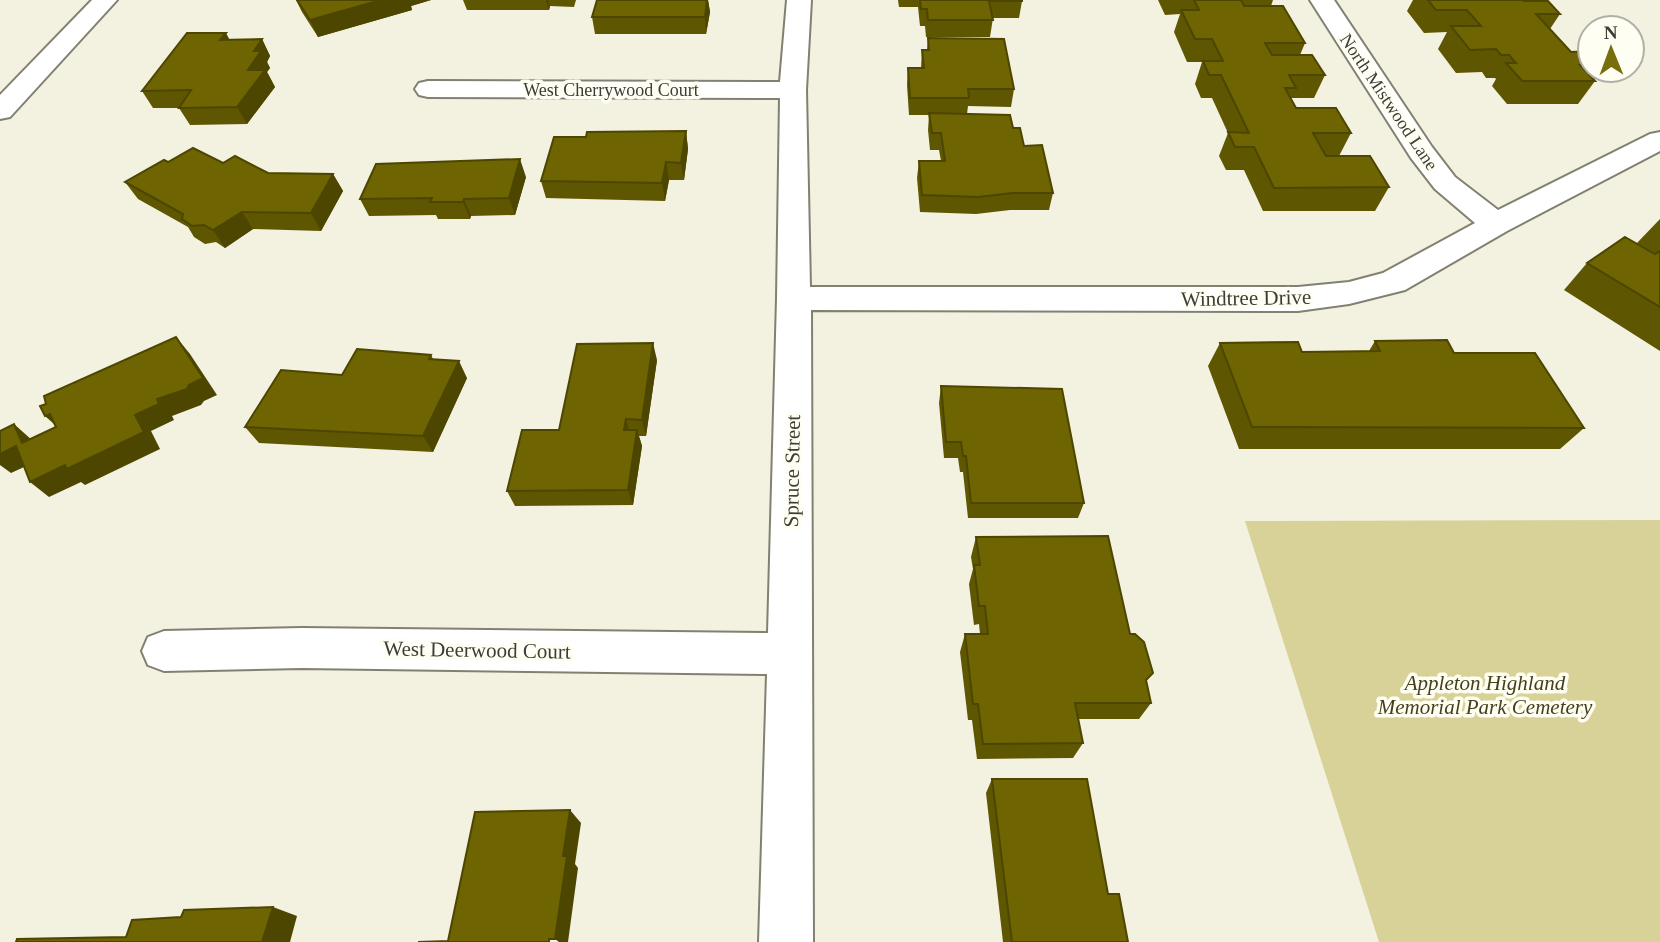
<svg xmlns="http://www.w3.org/2000/svg" width="1660" height="942" font-family="'Times New Roman',serif">
<style>
.green{fill:#d8d198}
.lines{fill:none;stroke-linecap:round;stroke-linejoin:round}
.minor-casing{stroke:#828171;stroke-width:4}
.tertiary-casing{stroke:#828171;stroke-width:4}
.minor{fill:#fff;fill-rule:evenodd}
.tertiary{fill:#fff;fill-rule:evenodd}
.wall{fill:#5f5602}
.shaded-wall{fill:#4d4601}
.building{fill:#6e6402;stroke:#4d4601;stroke-width:2}
.labels{text-anchor:middle;stroke-width:7;stroke-linejoin:round;paint-order:stroke}
.far-street-label{font-size:18px;fill:#3d3c36;stroke:#fffef3}
.street-label{font-size:21px;fill:#3d3c36;stroke:#fffef3}
.park-label{font-size:21px;font-style:italic;fill:#443f1c;stroke:#fffef3}
</style>
<rect width="100%" height="100%" fill="#f3f1e0"/>
<!-- green -->
<path class="green" d="M1660,520v422h-281l-134,-421z"/>
<g class="lines">
<defs>
<path id="minor" d="M787,0h24l-5,90 4,197h488l51,-5 34,-9 92,-50 -40,-34 -24,-31 -101,-158h24l98,147 23,30 43,33 152,-76 10,-2v19l-153,80 -102,59 -56,14 -51,7 -487,-1 2,632h-54l8,-268 -465,-6 -138,3 -16,-6 -6,-14 6,-14 16,-6 138,-3 466,5 9,-335 3,-200 -352,-1 -9,-2 -4,-6 4,-6 9,-2 352,1z"/>
<path id="tertiary" d="M92,0h25l-107,117 -10,2v-24z"/>
</defs>
<!-- minor casing -->
<use href="#minor" class="minor-casing"/>
<!-- tertiary casing -->
<use href="#tertiary" class="tertiary-casing"/>
<!-- minor -->
<use href="#minor" class="minor"/>
<!-- tertiary -->
<use href="#tertiary" class="tertiary"/>
</g>
<!-- wall -->
<path class="wall" d="M296,0h135l-20,6 1,4 -94,27 -16,-25z
M463,0h113l-2,7 -24,-1 -1,4h-82z
M597,0h111l2,12 -4,22h-111l-3,-17z
M898,0h124v1l-3,17h-26l-3,19h-64l-1,-11h-5l-2,-19h-19z
M1158,0h115l-2,6 34,37 -5,12 25,20 -11,23h-22l-1,1 5,9 55,25 -12,23 50,31 -14,24h-112l-19,-41h-18l-7,-14 9,-23 -16,-35h-11l-6,-14 7,-22h-15l-13,-30 6,-18 -15,1z
M1413,0h110l1,1 36,13 -10,15 21,23 19,-1v19h11l-7,10 1,1 -17,23h-71l-15,-18 4,-7 -1,-1h-9l-4,-6 -26,1 -18,-24 9,-17 -23,1 -17,-22z
M928,38l86,51 -3,18 -43,-1 -1,8 46,14 40,65 -4,17h-39l-34,4 -56,-2 -3,-34 2,-17h22l-2,-11h-9l-2,-20 1,-15h-20l-2,-30 1,-17h13l1,-18h5z
M262,39l8,17 -3,6 3,6 -3,4 8,15 -28,37 -57,1 -11,-17h-26l-11,-17 88,-51z
M686,131l2,18 -4,31h-15l-4,21 -119,-3 -5,-17 45,-44z
M168,162l55,1 45,10 65,1 10,17 -22,40 -68,-2 -28,19 -9,-6 -11,2 -11,-7 -6,-10 -50,-28 -13,-17z
M526,177l-11,38 -44,1 -1,3h-32l-2,-4 -67,1 -9,-17z
M1660,219v132l-96,-61 23,-27 50,-20z
M1375,341l79,12 130,75 -24,21h-321l-31,-83 12,-23 82,9 67,-1z
M431,355l2,4 34,19 -34,74 -174,-9 -14,-16 97,-52z
M657,360l-11,76h-7l3,10 -9,59 -118,1 -8,-15 52,-61z
M941,386l143,117 -6,15h-110l-5,-46h-3l-2,-14h-14l-5,-55z
M976,537l154,97 16,48 5,21 -12,16h-61l5,24 -10,15 -96,1 -5,-39h-4l-8,-68 5,-18h15l-1,-10 -5,1 -5,-41 4,-15 -2,-12z
M992,779l116,115 20,48h-125l-17,-149z"/>
<!-- shaded-wall -->
<path class="shaded-wall" d="M381,0h50l-20,6 1,4 -94,27 -8,-17z
M546,0h2l2,6 -1,4z
M707,0h1l2,12 -4,22 -1,-17z
M226,33l9,17 -15,-10z
M262,39l8,17 -3,6 3,6 -3,4 8,15 -28,37 -10,-17 17,-56z
M686,131l2,18 -4,31 -3,-17z
M520,159l6,18 -11,38 -6,-17z
M666,162l3,18 -4,21 -3,-18z
M333,174l10,17 -22,40 -10,-18z
M464,199l7,17 -1,3 -7,-17z
M242,212l11,17 -28,19 -12,-18z
M176,337l14,17 27,41 -13,6 -3,4 -29,11 2,4 -23,11 9,18 -75,36 -4,-3 -32,15 -19,-15 127,-83z
M653,343l4,17 -11,76 -4,-16z
M459,361l8,17 -34,74 -10,-16z
M50,414l13,18 -18,-16z
M626,419l4,16 -6,-5z
M14,424l19,17 -11,2z
M637,430l5,16 -9,59 -5,-15z
M16,446l19,16 -24,11 -11,-8v-11z
M570,810l11,13 -6,41 3,4 -10,74h-9l-4,-3 8,-83z
M273,907l24,9 -7,26h-28z"/>
<!-- building -->
<path class="building" d="M297,0h84l-71,20z
M597,0h110l-2,17h-113z
M920,0h102v1h-33l4,19h-65l-1,-11h-6z
M1194,0h47l3,6h39l22,37h-40l7,12h40l13,20h-36l7,13h-11l11,20h40l15,25h-38l13,23h44l19,31 -115,1 -20,-41h-19l-7,-15 21,1 -28,-58h-12l-6,-14h20l-11,-22h-17l-14,-29h18z
M1428,0h95l1,1h24l12,13h-24l35,38 19,-1v14h-10l15,16h-73l-16,-18h10l-7,-8h-8l-5,-6 -26,1 -19,-24h30l-14,-16h-31z
M187,33h39l-6,7 42,-1 -8,12h7l-13,19h17l-28,37 -58,1 12,-18 -49,1z
M928,38l76,1 10,50h-46l1,9h-59l-2,-30h16l-2,-18h7z
M929,113l81,2 3,13h7l4,18 18,-1 11,48h-40l-35,4 -56,-2 -3,-34h26l-4,-28h-9z
M686,131l-5,32 -15,-1 -4,21 -121,-2 13,-44h32l1,-5z
M193,148l30,15 12,-7 33,17 65,1 -22,39 -69,-1 -29,18 -9,-5 -12,1 -10,-7 1,-5 -58,-32 39,-22 4,2z
M520,159l-11,39 -45,1 -1,3h-33l2,-4 -72,1 16,-35z
M1625,237l30,17 5,-3v56l-73,-44z
M176,337l27,41 -14,7 -2,4 -30,10 2,5 -24,11 9,17 -77,37 -2,-4 -35,17 -14,-36 -16,8v-23l14,-7 8,19 34,-16 -6,-13 -5,2 -5,-10 6,-2 -2,-8z
M1447,340l7,13h81l49,75 -332,-1 -32,-84 78,-1 4,10 78,-1 -5,-10z
M653,343l-11,77 -16,-1 -2,11h13l-9,60 -121,1 15,-61h37l18,-86z
M357,349l74,6 -2,4 30,2 -36,75 -178,-9 36,-57 61,5z
M941,386l121,3 22,114h-113l-5,-47h-3l-2,-14h-15z
M1108,536l22,98h5l9,8 9,31 -7,7 5,23h-76l8,40 -100,1 -5,-40h-5l-8,-70h23l-3,-28h-6l-5,-41h6l-4,-28z
M992,779h95l21,115h11l9,48h-116z
M570,810l-7,46h4l-12,83h-6v3h-131l30,-1 27,-129z
M273,907l-11,35h-246l1,-3 109,-2 6,-17 49,-3 3,-7z"/>
<g class="labels">
<!-- far-street labels -->
<g class="far-street-label">
<text x="611" y="96">West Cherrywood Court</text>
<text transform="translate(1389 102) rotate(56)" y="6">North Mistwood Lane</text>
</g>
<!-- street labels -->
<g class="street-label">
<text transform="translate(1246 298) rotate(-1)" y="7">Windtree Drive</text>
<text transform="translate(792 471) rotate(-89)" y="7">Spruce Street</text>
<text transform="translate(477 650) rotate(1)" y="7">West Deerwood Court</text>
</g>
<!-- park labels -->
<g class="park-label">
<text x="1485" y="690">Appleton Highland<tspan x="1485" dy="24">Memorial Park Cemetery</tspan></text>
</g>
</g>
<!-- north arrow -->
<g transform="translate(1611 49) rotate(359)"><circle r="33" fill="#fffef3" stroke="#b1b0a7" stroke-width="2"/>
<path d="M0-5L12 26L0 18L-12 26Z" fill="#796e0c"/>
<text y="-10" font-size="19" font-weight="bold" text-anchor="middle" fill="#3d3c36">N</text>
</g>
</svg>
